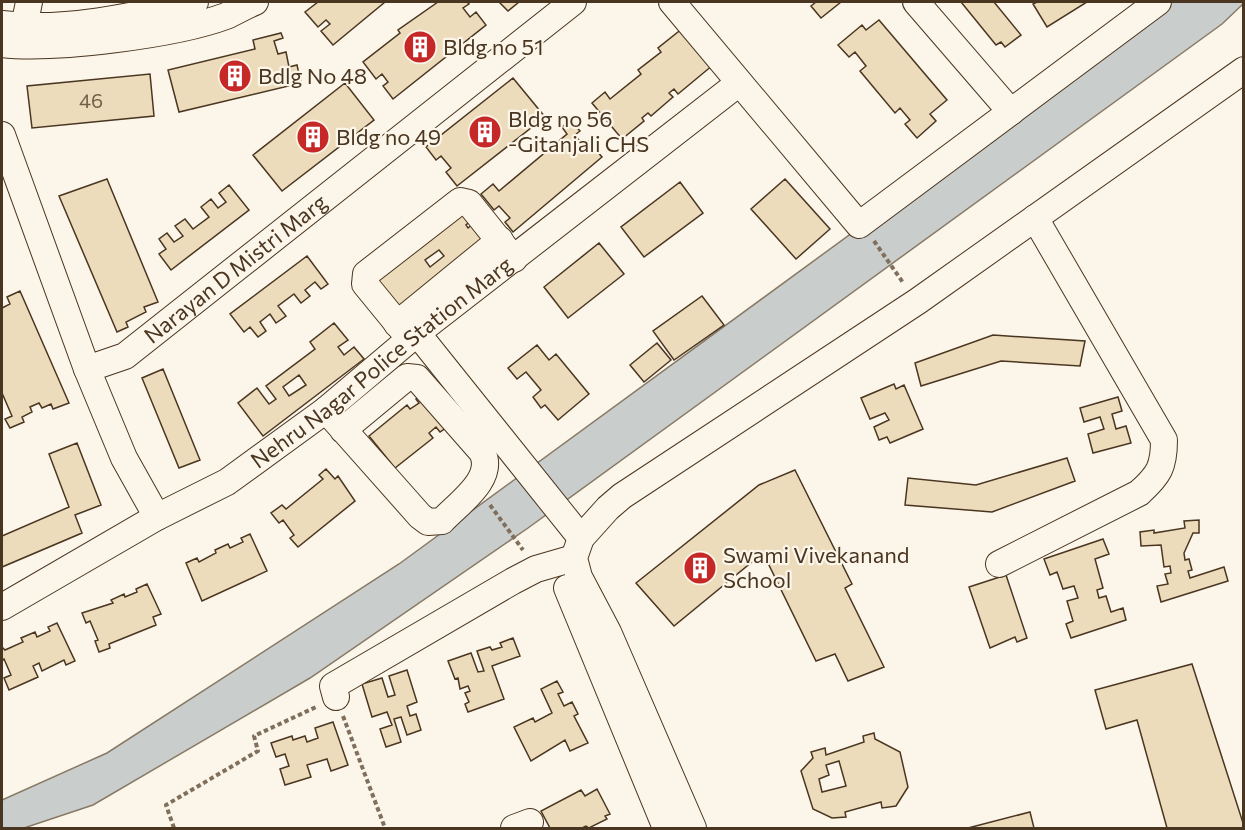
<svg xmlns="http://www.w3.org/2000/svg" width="1245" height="830" font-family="Commissioner,sans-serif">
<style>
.water{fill:#c9cecd;stroke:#887966;stroke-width:1.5}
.building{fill:#ecdcbc;stroke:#4a3520;stroke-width:1.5;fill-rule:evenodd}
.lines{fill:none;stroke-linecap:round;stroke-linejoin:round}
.minor-casing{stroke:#4a3520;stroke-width:28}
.path{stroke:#7f6f5c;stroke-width:4;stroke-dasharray:4.5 3;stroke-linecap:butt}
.minor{stroke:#fbf6e9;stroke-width:26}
.labels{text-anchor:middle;stroke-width:4.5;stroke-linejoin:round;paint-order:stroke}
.number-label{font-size:20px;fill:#725f47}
.poi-label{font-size:22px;fill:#4a3520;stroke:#fbf6e9;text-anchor:start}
.street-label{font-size:22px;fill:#4a3520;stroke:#fbf6e9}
</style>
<rect width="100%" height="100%" fill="#fbf6e9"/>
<!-- water -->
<path class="water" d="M1168,2H1243V4L1222,24L528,528L310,678L93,805L24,828H2V800L107,753L399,564Z"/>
<!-- building -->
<path class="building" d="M318,2H385L333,45L321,31L330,24L326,20L318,27L305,12Z
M438,2H467L469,4L463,8L470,17L476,12L486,25L393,99L383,86L388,82L382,74L376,79L363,62L400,33L398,30Z
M499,2H519L508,11Z
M816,2H841L821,18L811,6Z
M961,2H994L1021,35L1005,47L1001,42L996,45Z
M1037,2H1087L1047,27L1033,4Z
M879,20L947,100L930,114L936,121L917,138L905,124L910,120L900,108L895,113L860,71L866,66L855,52L849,57L838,45L862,25L866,30Z
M683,28L713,65L678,94L674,89L669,93L673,97L651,116L648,113L642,118L644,121L622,139L592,103L605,92L610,99L641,74L638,70L661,52L658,48Z
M281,33L283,38L274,41L278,54L286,52L289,67L297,65L301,83L179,112L168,70L255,49L253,40Z
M150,74L154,116L32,128L27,86Z
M513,78L545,117L457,186L446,172L451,168L441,156L436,160L426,147Z
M345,83L374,120L282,191L253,155Z
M570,120L580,131L575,135L583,145L588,141L602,157L513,232L505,222L510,218L499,206L494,210L481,194L493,184L499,191L567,134L562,127Z
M107,179L158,302L144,307L146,312L126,322L128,327L117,332L59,196Z
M785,179L830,229L796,259L751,209Z
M680,182L703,213L644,257L621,227Z
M229,185L249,210L171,270L159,254L166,249L159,239L167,233L174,242L183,236L175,226L185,219L193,229L209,217L201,207L211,199L218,208L226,202L219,193Z
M465,204L475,217L466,225L468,228L478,220L494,241L398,317L368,280Z
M599,243L624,274L568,318L544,287Z
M439,250L444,256L430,267L425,260Z
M307,256L328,284L321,289L315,282L305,290L310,296L301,303L294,294L278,306L286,316L276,323L270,314L260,322L266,331L258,337L250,327L244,332L230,314Z
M20,291L69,403L53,409L51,404L42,408L39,403L30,407L32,412L22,417L24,422L10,428L5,419L12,416L2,393V308L10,304L7,297Z
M702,296L724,325L674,360L653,331Z
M334,323L348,340L338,347L344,355L354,347L364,359L263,436L238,403L257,388L269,404L276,399L266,386L315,349L310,342ZM299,375L306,385L289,396L283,387Z
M993,335L1085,341L1080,366L1001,361L921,386L915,363Z
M657,343L671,360L644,382L630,365Z
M537,345L549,360L556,354L589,394L558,420L545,405L541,408L533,397L541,390L526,372L517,379L508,368Z
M163,369L200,460L179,468L142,378Z
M894,384L896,389L904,385L923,429L890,443L887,437L879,440L874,427L889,420L885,413L870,419L861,398Z
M424,392L450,425L440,432L436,427L429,433L433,438L395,468L369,436L407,405L410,409L419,403L416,399Z
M1118,397L1122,411L1112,414L1116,429L1126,426L1131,443L1093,453L1088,434L1104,429L1100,417L1084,422L1080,408Z
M77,443L101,505L75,515L82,533L2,567V536L69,507L49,454Z
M1067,458L1075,481L992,512L905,505L908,478L976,485Z
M326,469L335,479L338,476L355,501L298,547L290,538L294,535L283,520L279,523L271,513L282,505L286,509L323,479L319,475Z
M795,470L852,584L845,588L884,667L848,681L835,654L816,661L763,553L674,626L636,583L759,485Z
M1199,520V533H1193L1184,553L1185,560L1189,559L1192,570L1188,571L1190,578L1224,567L1228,581L1161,602L1157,586L1168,584L1165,574L1171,573L1170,566L1164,567L1161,545L1141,546L1140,532L1154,530V533L1185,528L1184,521Z
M250,534L267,571L202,601L186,563L197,558L199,562L216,553L215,550L228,544L230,548L243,542L241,538Z
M1103,539L1109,554L1095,559L1103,588L1097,590L1099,598L1106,596L1111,612L1123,608L1126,620L1071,638L1066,624L1073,621L1067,601L1078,598L1074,586L1063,589L1057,572L1050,575L1044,559Z
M1006,575L1027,638L1017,642L1015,637L990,648L969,587Z
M147,584L161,614L153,617L156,625L109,644L110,648L99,652L95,641L98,640L90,621L86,623L82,613L113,603L111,600L124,594L125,597L137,592L136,589Z
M57,623L75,661L66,665L64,660L42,671L39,663L33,666L38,677L9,690L4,678L11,675L4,659L2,661V647L5,650L23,642L21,638L35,632L37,637L50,631L48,627Z
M513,638L520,656L492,666L504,699L468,712L465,704L469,702L465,693L470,691L468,686L460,689L458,678L455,679L448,661L471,653L478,672L484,671L477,651L490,647L492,650L502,647L500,643Z
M1192,664L1244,826V828H1167L1137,720L1106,729L1095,690Z
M407,670L417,702L407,706L410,716L416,714L421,730L407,735L401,717L394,719L401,742L386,747L380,729L392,725L387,712L372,717L362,684L382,678L388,697L395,695L389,676Z
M557,681L563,692L558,694L564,706L572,702L578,714L574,716L588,743L570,751L565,740L531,761L514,727L533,718L535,722L552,713L541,689Z
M333,722L348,765L331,771L327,759L307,765L311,777L285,785L280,769L289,766L285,754L276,757L271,743L292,736L293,740L305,736L307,742L318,738L315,728Z
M874,733L875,739L900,752L908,787L896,806L882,808L881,802L845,812L846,817L832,818L813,809L801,771L813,758L811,752L825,748L826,755L864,742L863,736ZM839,761L846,786L822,792L819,779L829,775L826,765Z
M597,789L610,814L605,816L607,819L589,828L586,826L582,828H550L541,811L581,790L585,796Z
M1030,812L1034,828H968Z"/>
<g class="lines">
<defs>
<g id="minor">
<path d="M672,2L859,225L1158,2"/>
<path d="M916,2L1011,112"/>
<path d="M2,24C62,32 135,16 195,2"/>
<path d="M21,42L29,2"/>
<path d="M2,44C54,50 175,35 226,16C235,12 245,6 255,2"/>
<path id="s1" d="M2,135L87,369L125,356L573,2"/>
<path d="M397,324L500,240"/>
<path d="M417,333L581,538"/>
<path d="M410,339L365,284L366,274L460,201L469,203L514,259"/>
<path d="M87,369L124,458L157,517"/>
<path d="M326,410L420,516L428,522L442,521C459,503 496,478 482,452L417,378L407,377L343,430"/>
<path d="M999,564L1139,493C1159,475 1164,467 1164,440L1035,218"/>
<path d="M567,588L666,828"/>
<path id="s2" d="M2,607L157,517L227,482L326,410L417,333L739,83"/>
<path d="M336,697L333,686L513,581L536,569L574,558"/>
<path d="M514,828L530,822"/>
<path d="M693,828L608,632L579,577L574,558L581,538L608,508L622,496L918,301L1244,70"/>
</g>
</defs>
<!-- minor casing -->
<use href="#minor" class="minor-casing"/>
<!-- path -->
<path class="path" d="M874,241L904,284
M490,505L523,550
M343,716L385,828
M174,828L166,805L258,751L254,736L316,707"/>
<!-- minor -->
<use href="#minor" class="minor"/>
</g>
<!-- icons -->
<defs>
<symbol id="building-disc" viewBox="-11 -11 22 22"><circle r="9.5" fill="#c62828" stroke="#fbf6e9"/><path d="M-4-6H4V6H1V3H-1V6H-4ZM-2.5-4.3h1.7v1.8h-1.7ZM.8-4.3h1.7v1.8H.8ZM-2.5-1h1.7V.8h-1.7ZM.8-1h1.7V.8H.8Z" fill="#fff"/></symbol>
</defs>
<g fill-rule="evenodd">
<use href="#building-disc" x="401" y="28" width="38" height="38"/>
<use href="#building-disc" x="216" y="57" width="38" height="38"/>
<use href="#building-disc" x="466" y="113" width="38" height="38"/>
<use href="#building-disc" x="294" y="118" width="38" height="38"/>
<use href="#building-disc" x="681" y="549" width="38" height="38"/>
</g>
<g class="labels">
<!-- number labels -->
<g class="number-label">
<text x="91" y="108">46</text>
</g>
<!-- poi labels -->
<g class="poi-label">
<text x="443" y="55">Bldg no 51</text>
<text x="258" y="84">Bdlg No 48</text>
<text x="508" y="127">Bldg no 56<tspan x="508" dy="25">-Gitanjali CHS</tspan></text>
<text x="336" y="145">Bldg no 49</text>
<text x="723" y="563">Swami Vivekanand<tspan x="723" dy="25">School</tspan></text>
</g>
<!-- street labels -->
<g class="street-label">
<text dy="8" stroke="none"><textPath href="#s1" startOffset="430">Narayan D Mistri Marg</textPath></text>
<text dy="8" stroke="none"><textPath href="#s2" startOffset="453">Nehru Nagar Police Station Marg</textPath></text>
</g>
</g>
<!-- border -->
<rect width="1245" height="830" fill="none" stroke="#4a3520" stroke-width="6"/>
</svg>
